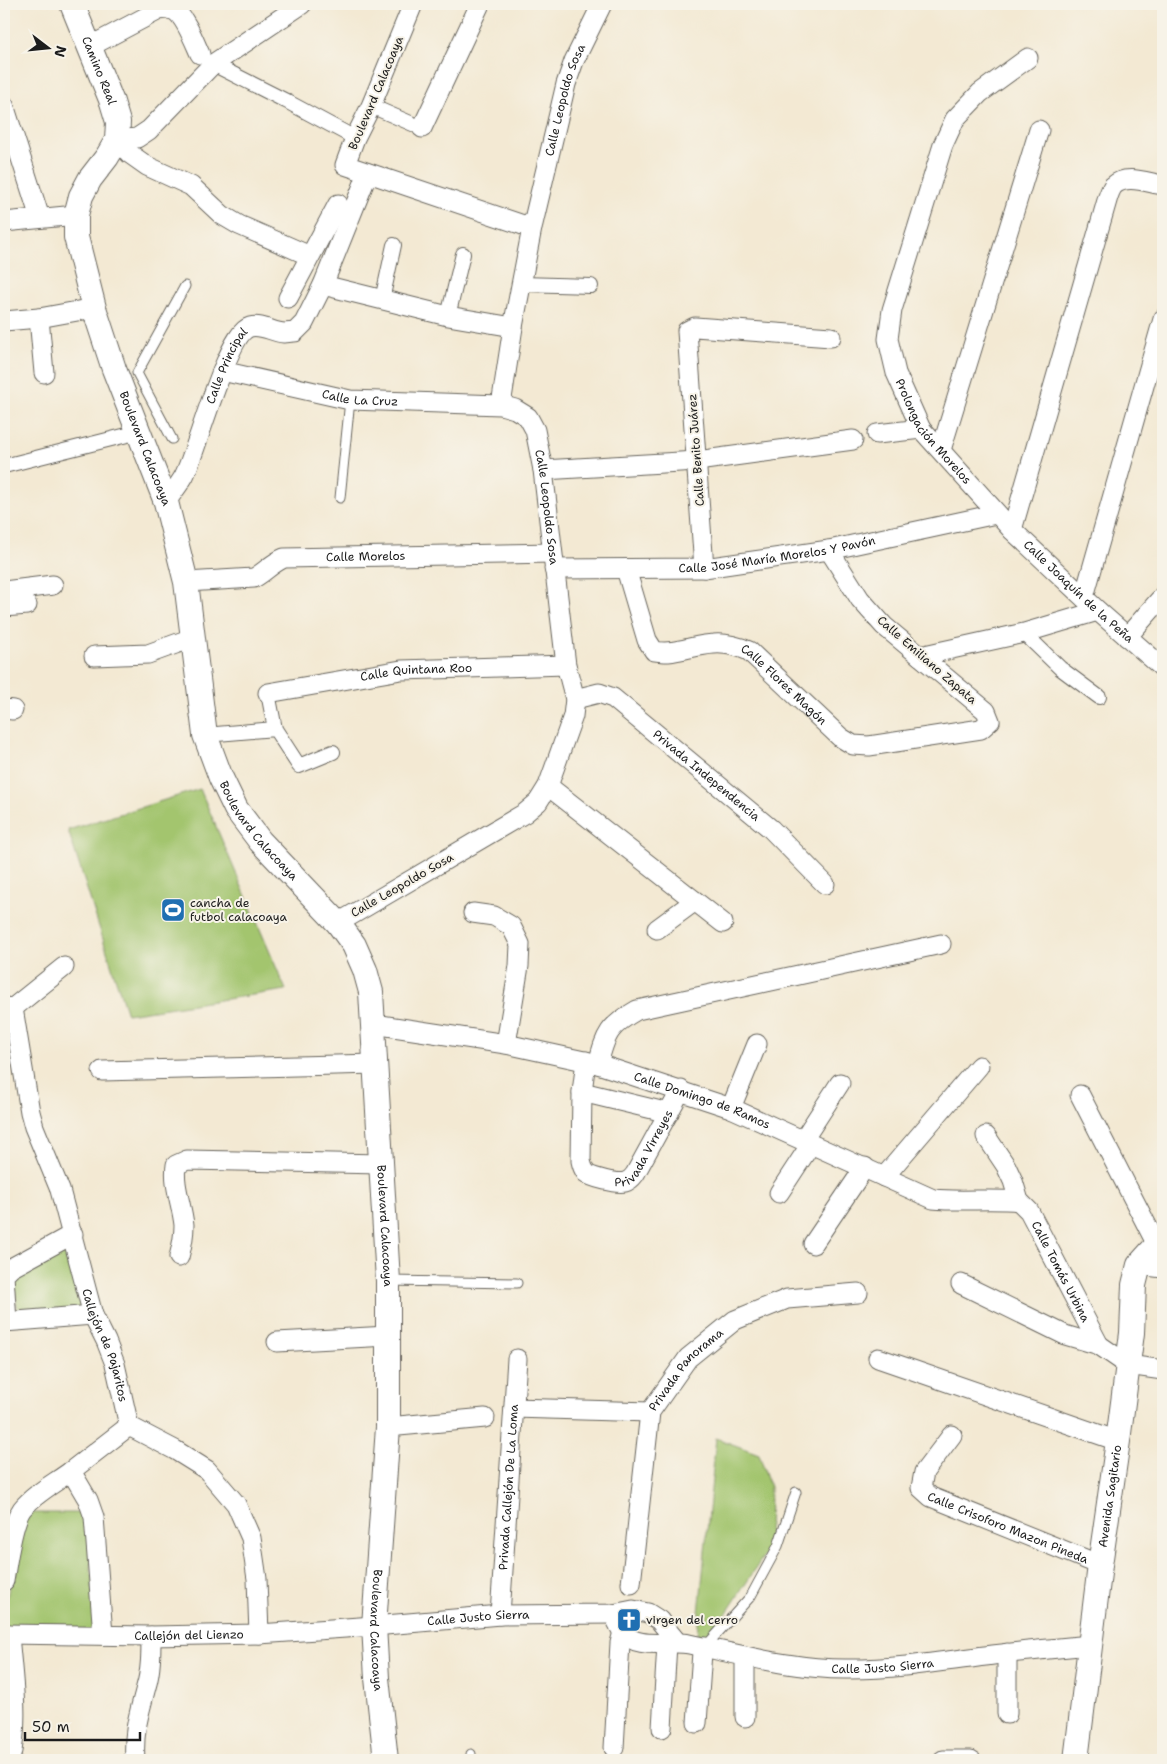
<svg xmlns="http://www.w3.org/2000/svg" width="1167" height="1764" font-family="'Shantell Sans',sans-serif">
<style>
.green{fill:#a3c56e;stroke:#607045}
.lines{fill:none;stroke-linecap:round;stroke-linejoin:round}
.service-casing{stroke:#67645c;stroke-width:11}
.pedestrian-casing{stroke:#67645c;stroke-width:16}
.minor-casing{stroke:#67645c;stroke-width:21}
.tertiary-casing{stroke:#67645c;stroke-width:26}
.service{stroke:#fff;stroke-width:9}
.pedestrian{stroke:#fff;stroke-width:14}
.minor{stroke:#fff;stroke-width:19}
.tertiary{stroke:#fff;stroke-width:24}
.labels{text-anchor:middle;stroke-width:4;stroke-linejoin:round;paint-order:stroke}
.street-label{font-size:12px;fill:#1c1c1c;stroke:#f7f3e8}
.poi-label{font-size:12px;fill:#1c1c1c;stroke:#f7f3e8;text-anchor:start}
</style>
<rect width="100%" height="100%" fill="#f7f3e8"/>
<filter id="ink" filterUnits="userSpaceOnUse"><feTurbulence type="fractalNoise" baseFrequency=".02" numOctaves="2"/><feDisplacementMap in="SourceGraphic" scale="10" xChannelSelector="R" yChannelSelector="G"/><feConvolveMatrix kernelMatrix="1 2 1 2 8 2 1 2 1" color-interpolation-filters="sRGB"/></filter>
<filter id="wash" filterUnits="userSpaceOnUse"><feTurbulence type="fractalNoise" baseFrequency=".0096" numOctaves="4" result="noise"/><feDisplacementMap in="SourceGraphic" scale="20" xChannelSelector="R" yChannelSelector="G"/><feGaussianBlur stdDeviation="1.12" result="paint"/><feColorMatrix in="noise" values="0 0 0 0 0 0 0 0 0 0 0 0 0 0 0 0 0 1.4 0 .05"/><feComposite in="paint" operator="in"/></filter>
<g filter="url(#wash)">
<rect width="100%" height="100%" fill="#f3e9d3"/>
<!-- green -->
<path class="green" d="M200,789L286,990L127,1014L68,830Z
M69,1241L81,1310L18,1316L13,1271Z
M716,1438L759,1454L770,1487L769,1548L726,1614L714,1638L697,1634Z
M25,1513H88L95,1632H4V1611Z"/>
</g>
<g filter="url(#ink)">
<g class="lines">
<defs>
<path id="service" d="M172,439L137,373L185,286
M340,498L350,400
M388,1281L517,1283
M705,1647L751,1596L778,1546L796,1492
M471,1754V1760"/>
<path id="pedestrian" d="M213,64L286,101L355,138
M371,106L422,128
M521,284L591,286
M382,300L394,245
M448,316L463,254
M4,466L139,432
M1024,633L1060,668L1099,697
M268,693L275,729L299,766L333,752
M205,735L275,729"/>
<g id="minor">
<path d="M413,4L371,106L355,138L345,165L532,228"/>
<path d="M89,47L159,10C165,9 170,8 175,11C185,17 195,43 200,54"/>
<path id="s1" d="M1028,58L980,93L955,119L943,145L892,310L888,339L896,373L921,429L1012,530L1098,611L1163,668"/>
<path d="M4,105L40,218"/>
<path d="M422,128L480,4"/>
<path d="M117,140L137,138L149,130L213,64L302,4"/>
<path d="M117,140L130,154L147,166L191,186L222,215L239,225L310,256"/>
<path d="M4,222L76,215"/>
<path d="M323,285L448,316L513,327"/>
<path d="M288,298L338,204"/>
<path d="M39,318L44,373"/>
<path d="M4,321L39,318L94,308"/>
<path id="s2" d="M222,371L350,400L501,405L515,409L528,417L535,430L543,470L566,665L575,699L573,716L548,786L538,802L525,813L338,923"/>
<path id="s3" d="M501,405L513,327L532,228L566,84L574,61L602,4"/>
<path d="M877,434L921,429"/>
<path d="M941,450L1039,130"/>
<path d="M543,470L697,461L853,440"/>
<path id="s4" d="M166,502C172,493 179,485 184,476C197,451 227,333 250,327C262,324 272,332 284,333C288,333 292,332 295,332L304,323L323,285L368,173"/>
<path d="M1012,530L1108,197C1109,194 1111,189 1113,186C1126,173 1148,183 1163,185"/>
<path d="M704,568L687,331L695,327L831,337"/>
<path id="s5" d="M554,569L704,568L829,550L996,514"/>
<path id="s6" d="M626,569L647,640L654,651C676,655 692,645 714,644C726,643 737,646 749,651L840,737L853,745L869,746L981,729L990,721L986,711L884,626L860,599L829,550"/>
<path id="s7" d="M186,582L254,578C265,572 272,563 284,558L552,553"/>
<path d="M4,591L53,585"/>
<path d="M1084,597L1163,319"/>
<path d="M4,607L27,605"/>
<path d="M1127,637L1163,596"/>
<path d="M94,656L148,654L192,638"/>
<path d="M920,656L1024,633L1098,611"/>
<path id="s8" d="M268,693L401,670L566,665"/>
<path id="s9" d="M575,699L599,693L613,698L771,829L825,884"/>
<path d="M4,709L13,710"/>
<path d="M548,786L723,923"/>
<path d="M473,913L494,916L511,926L520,944L519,966L506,1044"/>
<path d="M657,929L695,901"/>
<path d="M4,1007L13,1008L64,967"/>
<path id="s10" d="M13,1008L30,1112L34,1127L60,1190L93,1315L106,1341L115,1364L129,1426L175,1450L207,1470L236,1504L251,1538L257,1579L259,1634"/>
<path id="s11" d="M374,1024L506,1044L598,1064L731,1108L933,1199C962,1202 990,1198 1019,1201"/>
<path id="s12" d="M586,1061L582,1092L581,1161C582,1166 583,1169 586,1173C592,1178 617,1184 625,1182C629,1181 632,1178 635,1174L681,1090"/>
<path d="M598,1064C606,1033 609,1026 637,1010L941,944"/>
<path d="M102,1071L375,1064"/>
<path d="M582,1092L669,1113"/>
<path d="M1080,1095L1157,1245"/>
<path d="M731,1108L757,1044"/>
<path id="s13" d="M986,1136L1006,1166L1013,1181L1019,1201L1029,1211L1099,1345"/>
<path d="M803,1140L840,1083"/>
<path d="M884,1177L979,1066"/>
<path d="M779,1193L811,1144"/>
<path d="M813,1244L865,1167"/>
<path d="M179,1257C182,1246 184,1236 184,1225C182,1205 173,1185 176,1165L187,1160L381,1164"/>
<path d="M1139,1265L1163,1268"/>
<path d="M961,1284L1065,1335L1099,1345L1128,1365L1163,1370"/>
<path d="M4,1322L93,1315"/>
<path d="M7,1322L4,1275L11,1268L73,1234"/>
<path d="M277,1342L388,1336"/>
<path d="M878,1358L1118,1441"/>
<path d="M514,1408L650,1412"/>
<path d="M388,1427L485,1418"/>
<path id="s14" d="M952,1435L924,1472L921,1488L931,1497L1100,1565"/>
<path d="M4,1581C7,1563 12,1523 22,1509C34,1494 55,1483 71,1471"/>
<path id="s15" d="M631,1584L650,1412L688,1358L735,1320L787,1299L858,1293"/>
<path id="s16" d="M613,1614C616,1619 619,1626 622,1631C636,1651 669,1640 689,1644C742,1655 796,1670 850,1669C898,1669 945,1661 993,1655C1025,1651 1058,1648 1090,1645"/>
<path id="s17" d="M500,1615L517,1359"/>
<path id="s18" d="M4,1634L151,1636L259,1634L374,1626L500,1615L613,1614L633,1610L648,1613L659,1620L677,1642"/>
<path d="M9,1634C12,1675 20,1720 10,1760"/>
<path d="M103,1635L94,1517L88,1500L71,1471L129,1426"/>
<path d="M1007,1653V1714"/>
<path d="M745,1717V1656"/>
<path d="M697,1723L702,1652L705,1647"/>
<path d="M662,1728L667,1644"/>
<path d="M614,1748L620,1643L623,1632"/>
<path d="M135,1760C133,1730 139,1715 146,1687C151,1671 151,1653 151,1636"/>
<path d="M943,1760H971"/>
</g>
<g id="tertiary">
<path id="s19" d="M72,4L112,102L118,122L117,140L107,157L90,179L81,196L76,215V237L94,308L114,369L166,502L186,582L205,735L221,778L236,809L260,841L338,923L354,945L365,970L371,992L388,1281V1427L374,1626L377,1678L386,1760"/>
<path id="s20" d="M1076,1760L1100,1565L1118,1441L1132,1333L1134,1285L1139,1265L1157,1245L1163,1241"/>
</g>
</defs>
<!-- service casing -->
<use href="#service" class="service-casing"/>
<!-- pedestrian casing -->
<use href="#pedestrian" class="pedestrian-casing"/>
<!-- minor casing -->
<use href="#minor" class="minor-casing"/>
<!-- tertiary casing -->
<use href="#tertiary" class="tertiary-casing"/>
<!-- service -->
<use href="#service" class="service"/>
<!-- pedestrian -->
<use href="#pedestrian" class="pedestrian"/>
<!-- minor -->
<use href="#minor" class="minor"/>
<!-- tertiary -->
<use href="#tertiary" class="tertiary"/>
</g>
</g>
<!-- icons -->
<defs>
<symbol id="stadium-square" viewBox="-11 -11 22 22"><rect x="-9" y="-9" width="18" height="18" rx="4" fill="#1f6fb2" stroke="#f7f3e8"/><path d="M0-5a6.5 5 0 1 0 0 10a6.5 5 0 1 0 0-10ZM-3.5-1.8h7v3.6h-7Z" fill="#fff"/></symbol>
<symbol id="church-square" viewBox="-11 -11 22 22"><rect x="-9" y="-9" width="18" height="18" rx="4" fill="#1f6fb2" stroke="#f7f3e8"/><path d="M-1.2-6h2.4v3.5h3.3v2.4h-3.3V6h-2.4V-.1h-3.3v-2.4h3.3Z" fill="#fff"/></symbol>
</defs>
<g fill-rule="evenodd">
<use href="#stadium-square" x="159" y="896" width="28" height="28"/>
<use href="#church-square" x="615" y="1606" width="28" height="28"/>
</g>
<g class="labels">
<!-- street labels -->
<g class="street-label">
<text dy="4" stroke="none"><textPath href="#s19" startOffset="72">Camino Real</textPath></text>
<text transform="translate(376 93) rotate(-67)" y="4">Boulevard Calacoaya</text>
<text dy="4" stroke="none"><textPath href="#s3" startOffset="312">Calle Leopoldo Sosa</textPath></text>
<text dy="4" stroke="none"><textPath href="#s4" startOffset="150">Calle Principal</textPath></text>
<text dy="4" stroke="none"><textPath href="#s2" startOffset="141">Calle La Cruz</textPath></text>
<text dy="4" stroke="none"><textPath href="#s1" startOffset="431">Prolongación Morelos</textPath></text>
<text dy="4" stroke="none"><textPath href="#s19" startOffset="476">Boulevard Calacoaya</textPath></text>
<text transform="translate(696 450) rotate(-94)" y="4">Calle Benito Juárez</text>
<text dy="4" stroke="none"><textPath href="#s2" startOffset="405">Calle Leopoldo Sosa</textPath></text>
<text dy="4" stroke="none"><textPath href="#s5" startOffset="224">Calle José María Morelos Y Pavón</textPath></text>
<text dy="4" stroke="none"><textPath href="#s7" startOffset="186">Calle Morelos</textPath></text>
<text dy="4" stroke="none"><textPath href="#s1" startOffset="649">Calle Joaquín de la Peña</textPath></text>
<text transform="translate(927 660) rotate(41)" y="4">Calle Emiliano Zapata</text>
<text dy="4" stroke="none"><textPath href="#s8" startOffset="150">Calle Quintana Roo</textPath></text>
<text dy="4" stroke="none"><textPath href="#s6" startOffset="232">Calle Flores Magón</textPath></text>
<text dy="4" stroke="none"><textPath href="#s9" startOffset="161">Privada Independencia</textPath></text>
<text dy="4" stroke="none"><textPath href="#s19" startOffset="881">Boulevard Calacoaya</textPath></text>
<text transform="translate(402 885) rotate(-30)" y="4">Calle Leopoldo Sosa</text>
<text dy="4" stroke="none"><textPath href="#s11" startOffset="338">Calle Domingo de Ramos</textPath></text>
<text dy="4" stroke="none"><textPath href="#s12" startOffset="191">Privada Virreyes</textPath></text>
<text dy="4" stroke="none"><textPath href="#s19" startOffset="1315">Boulevard Calacoaya</textPath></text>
<text dy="4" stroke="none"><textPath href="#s13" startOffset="156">Calle Tomás Urbina</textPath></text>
<text dy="4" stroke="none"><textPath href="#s10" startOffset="351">Callejón de Pajaritos</textPath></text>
<text dy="4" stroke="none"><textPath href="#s15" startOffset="229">Privada Panorama</textPath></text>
<text dy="4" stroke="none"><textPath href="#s17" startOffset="128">Privada Callejón De La Loma</textPath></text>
<text dy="4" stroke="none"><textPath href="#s20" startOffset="266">Avenida Sagitario</textPath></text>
<text dy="4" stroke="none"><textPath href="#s14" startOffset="159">Calle Crisoforo Mazon Pineda</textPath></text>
<text dy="4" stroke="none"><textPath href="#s18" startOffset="475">Calle Justo Sierra</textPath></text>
<text dy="4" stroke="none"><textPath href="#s19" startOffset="1720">Boulevard Calacoaya</textPath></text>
<text dy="4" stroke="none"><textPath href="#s18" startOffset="185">Callejón del Lienzo</textPath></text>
<text dy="4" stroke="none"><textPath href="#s16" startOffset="286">Calle Justo Sierra</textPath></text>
</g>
<!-- poi labels -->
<g class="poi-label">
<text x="190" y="907">cancha de<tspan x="190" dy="14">futbol calacoaya</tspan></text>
<text x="646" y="1624">virgen del cerro</text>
</g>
</g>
<!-- margin -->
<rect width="1167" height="1764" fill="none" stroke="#f7f3e8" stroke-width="20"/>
<!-- north arrow -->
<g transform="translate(48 48) rotate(106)" stroke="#f7f3e8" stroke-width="4" paint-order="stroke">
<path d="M0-4L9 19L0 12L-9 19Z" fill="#1c1c1c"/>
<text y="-8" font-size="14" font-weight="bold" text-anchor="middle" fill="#1c1c1c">N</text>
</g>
<!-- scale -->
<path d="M25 1732v8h115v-8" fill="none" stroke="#1c1c1c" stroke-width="2.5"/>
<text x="32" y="1732" font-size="15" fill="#1c1c1c" stroke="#f7f3e8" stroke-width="4" paint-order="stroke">50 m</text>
</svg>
